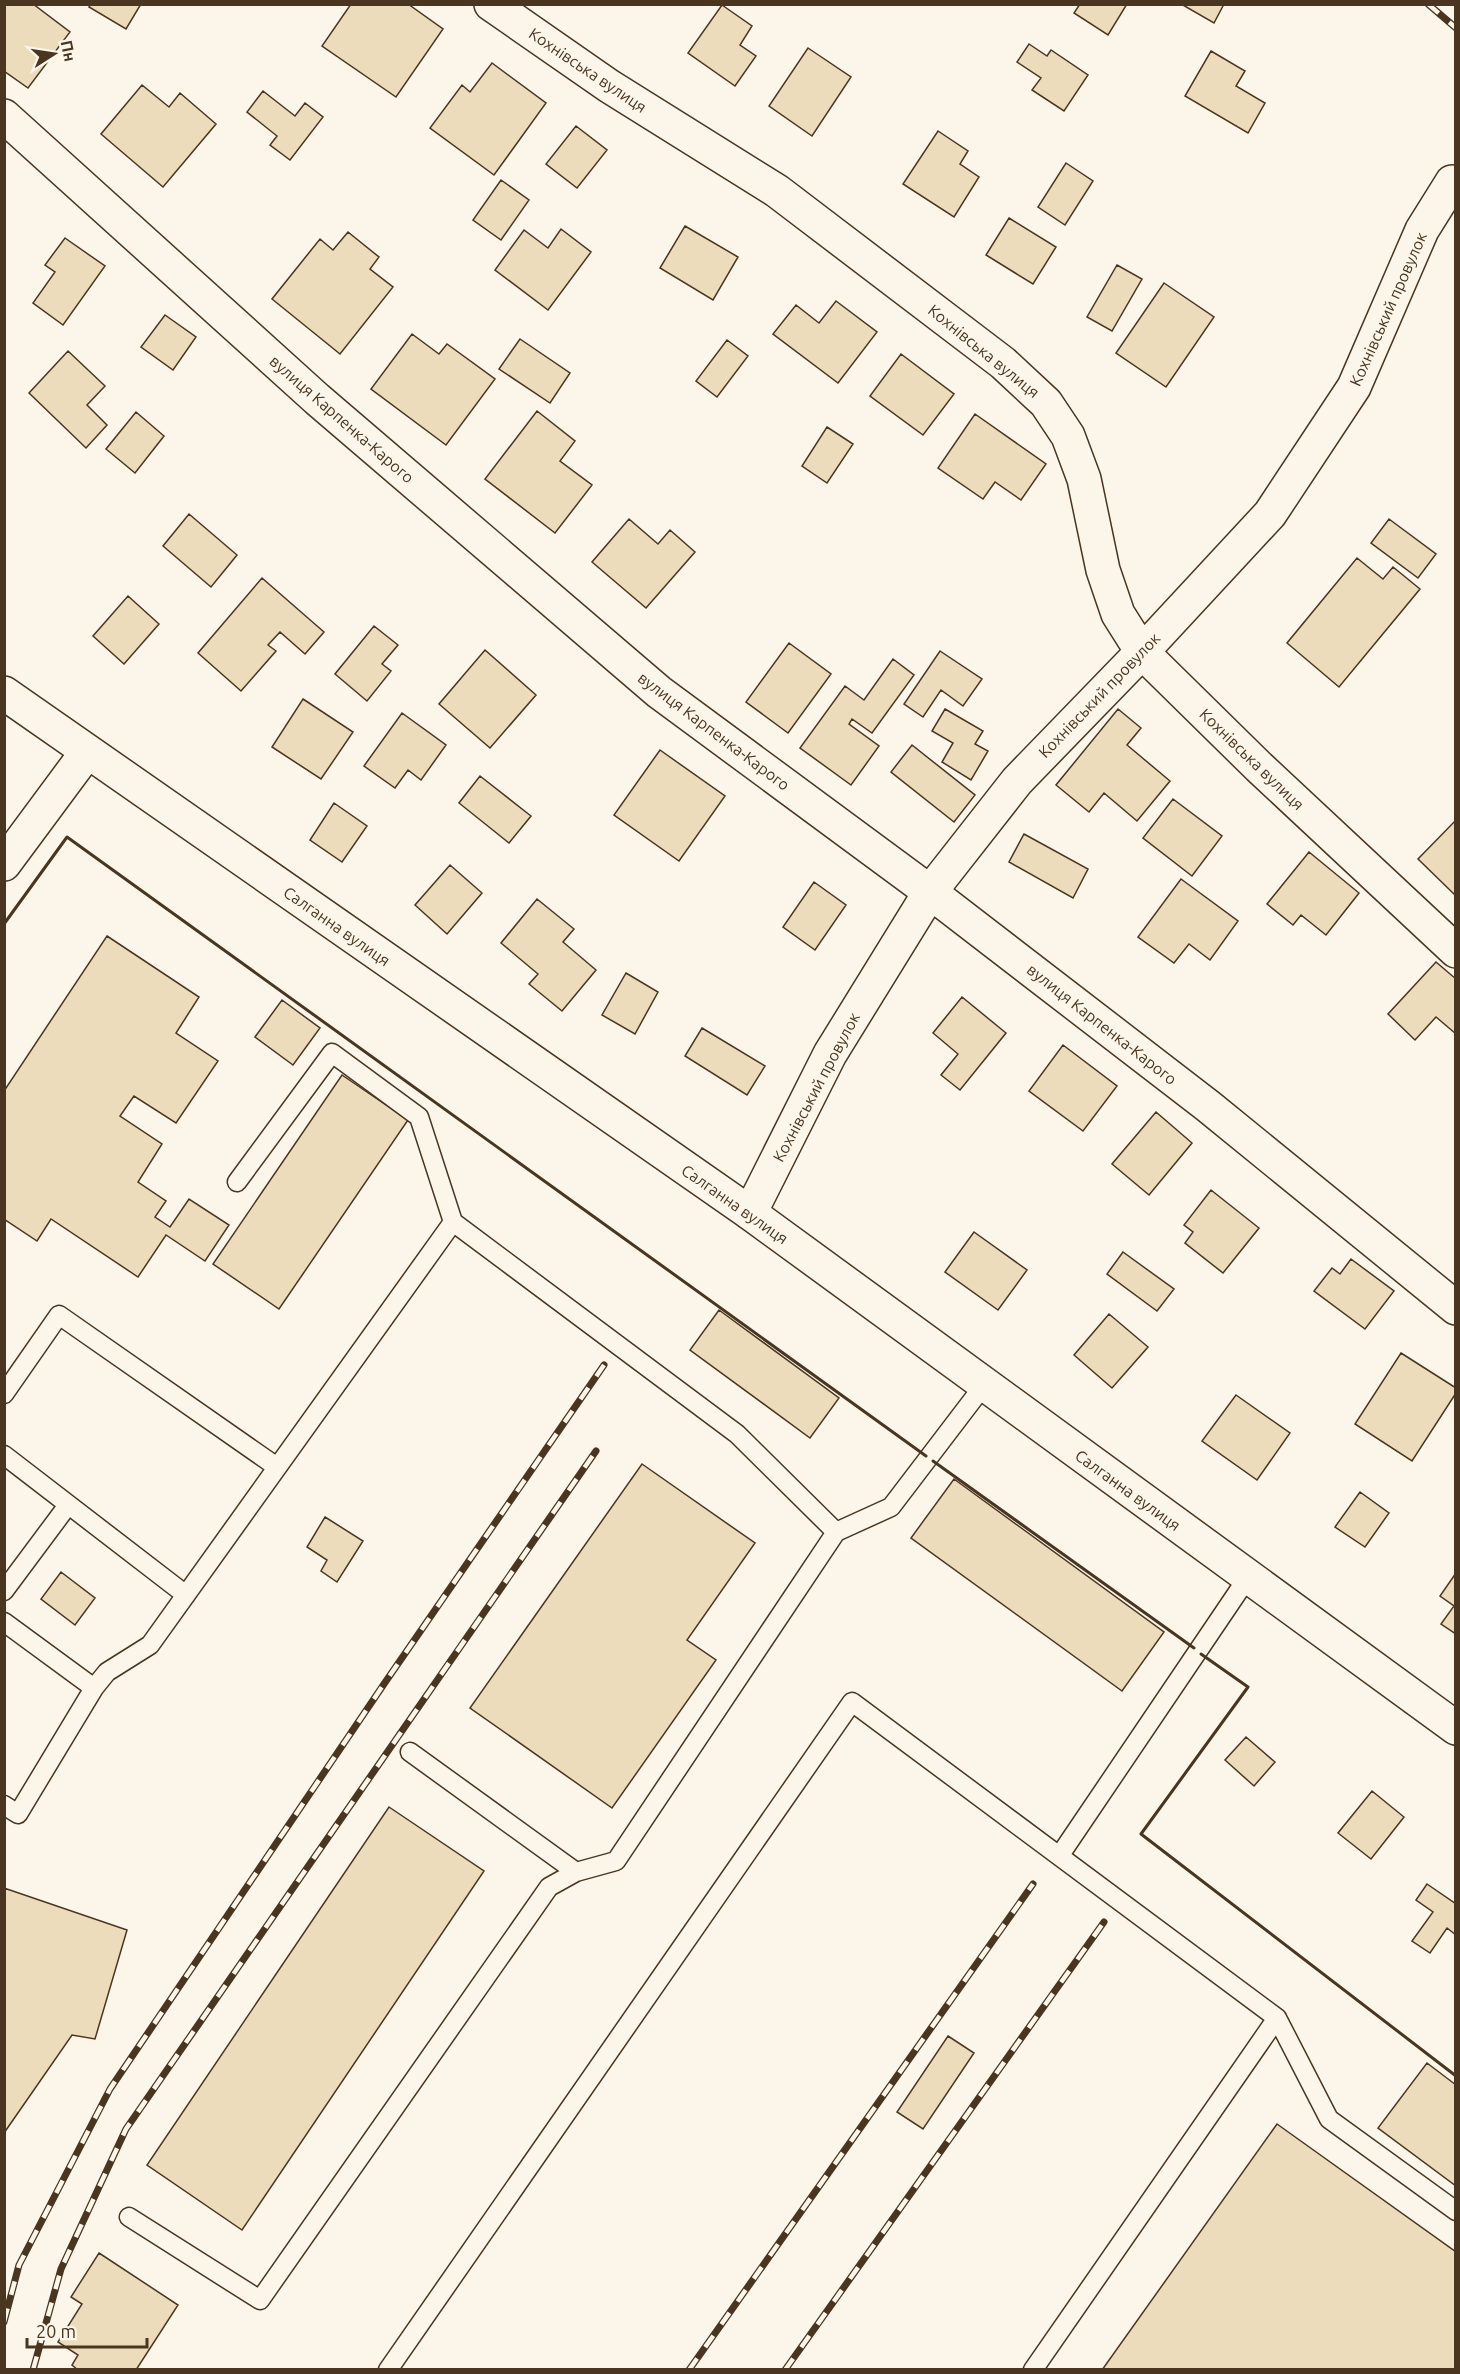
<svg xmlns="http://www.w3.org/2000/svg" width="1460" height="2374" font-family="Ubuntu,sans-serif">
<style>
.building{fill:#ecdcbc;stroke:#4a3520;stroke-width:1.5}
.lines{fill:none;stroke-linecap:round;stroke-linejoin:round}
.lane-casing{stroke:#4a3520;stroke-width:21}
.street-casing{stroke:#4a3520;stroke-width:36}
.secondary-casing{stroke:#4a3520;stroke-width:36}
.lane{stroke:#fbf6e9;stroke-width:18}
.street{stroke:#fbf6e9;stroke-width:33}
.secondary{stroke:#fbf6e9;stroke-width:33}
.rail-casing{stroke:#4a3520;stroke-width:7}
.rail{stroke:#fbf6e9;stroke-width:4.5;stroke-dasharray:14;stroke-linecap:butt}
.wall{stroke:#4a3520;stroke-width:3}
.labels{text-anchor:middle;stroke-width:4.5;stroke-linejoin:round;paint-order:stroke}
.street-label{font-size:16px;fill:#4a3520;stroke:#fbf6e9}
</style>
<rect width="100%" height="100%" fill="#fbf6e9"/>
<!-- building -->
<path class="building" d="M4,4H33L70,32L28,88L4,71Z
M91,4H141L126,29L89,7Z
M351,4H408L443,29L396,97L322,46Z
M1080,4H1127L1108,35L1074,13Z
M1181,4H1224L1214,23Z
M722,5L752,26L740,45L756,56L735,86L688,53Z
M1029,44L1047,56L1051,50L1088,75L1064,111L1032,90L1041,78L1017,62Z
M808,48L851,77L812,136L769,106Z
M1211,51L1245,71L1236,86L1265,103L1248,133L1185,96Z
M492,63L546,103L494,175L430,128L462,85L470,92Z
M142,85L169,107L180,93L216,124L163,187L101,134Z
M263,91L295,116L305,103L323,117L290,160L270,145L277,136L247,112Z
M576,126L607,150L577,188L546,164Z
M938,131L968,151L960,164L979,177L954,217L903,184Z
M1066,163L1093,181L1065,225L1038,207Z
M501,180L529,200L501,240L473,220Z
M1009,218L1056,247L1033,284L986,255Z
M685,226L738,257L713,300L660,268Z
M561,229L591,252L548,310L495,270L524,230L548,248Z
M348,232L379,257L370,269L393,287L340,354L272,299L320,239L333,250Z
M65,238L105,266L63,325L33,303L55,272L45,265Z
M1117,265L1142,279L1112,331L1087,317Z
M1164,283L1214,317L1166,387L1116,353Z
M836,301L877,332L838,383L773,334L796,305L819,323Z
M165,315L196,337L173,370L141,347Z
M412,334L439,354L447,344L495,379L446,445L371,389Z
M520,339L570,373L550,403L499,369Z
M727,340L748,356L717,397L696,381Z
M68,351L105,386L87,405L107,425L86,448L29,393Z
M901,354L954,394L923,435L870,396Z
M537,411L575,441L560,461L592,485L555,533L485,479Z
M136,412L164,436L135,473L106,449Z
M975,414L1046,464L1021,500L995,482L983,499L938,468Z
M827,427L853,444L827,483L802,466Z
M189,514L237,555L211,587L163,546Z
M629,519L658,544L670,530L695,552L646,608L592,562Z
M1389,519L1436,554L1418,578L1371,543Z
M1357,558L1383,579L1393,567L1420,589L1339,687L1287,643Z
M262,578L324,632L305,654L280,632L268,645L276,651L241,691L198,653Z
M128,596L159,624L124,664L93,636Z
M374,626L398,645L382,664L391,671L367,701L335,674Z
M789,643L831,674L788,733L746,702Z
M485,650L536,695L490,748L439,704Z
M940,651L982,679L963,706L941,690L923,717L904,704Z
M893,659L914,675L872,733L852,719L849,724L879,746L851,785L800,748L845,686L864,700Z
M303,699L353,732L321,779L272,747Z
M945,709L983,731L975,744L988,751L971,780L942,762L953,743L932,731Z
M1118,709L1141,728L1127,745L1170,781L1137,821L1104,793L1089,812L1056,785Z
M402,713L446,745L421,780L408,770L395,788L364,766Z
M912,745L975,795L954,822L891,772Z
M660,750L725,796L679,861L614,815Z
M480,776L531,816L509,843L459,803Z
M1173,799L1222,836L1192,876L1143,838Z
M334,803L367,826L342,862L310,840Z
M1456,820V896L1418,859Z
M1024,834L1088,869L1073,898L1009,862Z
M1309,852L1359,893L1326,935L1301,915L1293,925L1267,904Z
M450,865L482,893L447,934L415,905Z
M1181,879L1238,921L1210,960L1189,944L1174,963L1138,937Z
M814,882L846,905L815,950L783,927Z
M537,899L574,929L563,942L596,970L562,1011L529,984L538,974L501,943Z
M107,936L199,997L176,1033L218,1061L176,1123L134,1096L120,1116L162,1144L138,1182L166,1201L155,1217L170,1227L189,1199L229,1225L205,1261L166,1235L138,1277L51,1219L37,1241L4,1219V1091Z
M1436,962L1456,979V1034L1436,1017L1415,1040L1388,1014Z
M626,973L658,992L635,1034L602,1015Z
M962,997L1006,1033L960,1090L941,1075L958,1054L933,1033Z
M282,1000L320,1028L293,1065L255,1037Z
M702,1028L765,1066L747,1095L685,1056Z
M1063,1045L1117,1086L1083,1131L1029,1091Z
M342,1075L408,1120L279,1309L213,1264Z
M1156,1112L1192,1143L1149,1195L1112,1164Z
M1211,1190L1259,1228L1223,1273L1185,1243L1193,1232L1184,1225Z
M974,1232L1027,1270L998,1310L945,1272Z
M1123,1252L1174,1289L1157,1311L1107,1274Z
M1351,1259L1394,1291L1365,1329L1314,1291L1332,1268L1340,1274Z
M719,1310L839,1398L810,1438L690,1350Z
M1109,1314L1148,1347L1112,1388L1074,1355Z
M1401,1353L1456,1388V1393L1412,1461L1355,1424Z
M1236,1395L1290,1433L1257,1480L1202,1441Z
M642,1464L755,1543L687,1640L716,1660L612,1808L470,1708Z
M954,1479L1164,1632L1122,1691L911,1538Z
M1360,1492L1389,1513L1365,1547L1335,1527Z
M325,1517L363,1541L337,1582L321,1571L327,1560L307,1547Z
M61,1572L95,1598L75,1625L41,1599Z
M1456,1573V1634L1441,1624L1454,1606L1440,1596Z
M1246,1737L1275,1762L1254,1786L1225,1760Z
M1372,1791L1404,1817L1371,1859L1338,1833Z
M389,1807L484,1871L242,2230L147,2165Z
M1427,1884L1456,1904V1935L1447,1928L1430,1953L1412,1941L1433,1912L1416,1900Z
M4,1888L127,1930L95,2039L72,2035L4,2133Z
M948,2036L974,2053L923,2129L897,2112Z
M1427,2063L1456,2085V2186L1378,2128Z
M1277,2124L1456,2252V2370H1102Z
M99,2253L178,2305L136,2370H78L72,2365L78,2355L58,2342L82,2304L71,2297Z"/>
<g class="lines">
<defs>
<path id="lane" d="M237,1182L332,1053L419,1117L453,1222
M4,1394L59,1315L277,1467
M4,1455L186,1595
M4,1591L68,1505
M4,1622L94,1688
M410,1752L576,1872
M4,1805L18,1814L94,1688L107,1672L150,1645L453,1222L737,1434L836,1532
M1060,1855L1248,1577
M129,2217L260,2300L549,1887L576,1872L616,1861L836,1532L891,1507L984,1385
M388,2370L852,1702L1277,2018
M1033,2370L1277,2018L1329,2119L1456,2211"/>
<path id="street" d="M491,4L609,86L777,191L1003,363L1046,403L1068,436L1084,479L1103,570L1118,614L1142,652L1259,767L1456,951
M4,116L317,399L659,692L930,892L1208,1106L1456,1308
M4,864L87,752
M750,1213L830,1054L930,892L1017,781L1142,652L1270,514L1354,387L1422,230L1452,182"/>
<path id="secondary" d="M4,693L750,1213L1456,1728"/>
</defs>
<!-- lane casing -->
<use href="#lane" class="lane-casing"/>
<!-- street casing -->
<use href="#street" class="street-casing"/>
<!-- secondary casing -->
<use href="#secondary" class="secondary-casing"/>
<!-- lane -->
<use href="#lane" class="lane"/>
<!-- street -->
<use href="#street" class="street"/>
<!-- secondary -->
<use href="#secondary" class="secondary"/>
<defs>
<path id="rail" d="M1428,4L1456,28
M4,2322L19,2265L110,2089L384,1684L604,1365
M33,2370L61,2269L126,2129L596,1451
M689,2370L1033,1884
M785,2370L1104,1922"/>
</defs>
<!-- rail casing -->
<use href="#rail" class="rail-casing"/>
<!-- rail -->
<use href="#rail" class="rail"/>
<!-- wall -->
<path class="wall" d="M4,924L67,837L926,1456
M933,1461L1194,1648
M1201,1654L1248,1687L1141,1834L1456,2076"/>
</g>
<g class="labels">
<!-- street labels -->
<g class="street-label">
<text transform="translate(588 70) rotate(34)" y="6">Кохнівська вулиця</text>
<text transform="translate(1388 309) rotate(-66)" y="6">Кохнівський провулок</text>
<text transform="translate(984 351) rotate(39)" y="6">Кохнівська вулиця</text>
<text transform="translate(342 419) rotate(41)" y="6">вулиця Карпенка-Карого</text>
<text transform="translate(1099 695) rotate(-46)" y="6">Кохнівський провулок</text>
<text transform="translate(714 731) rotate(37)" y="6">вулиця Карпенка-Карого</text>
<text transform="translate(1252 759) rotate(44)" y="6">Кохнівська вулиця</text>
<text transform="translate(337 926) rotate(35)" y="6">Салганна вулиця</text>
<text transform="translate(1102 1024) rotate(38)" y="6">вулиця Карпенка-Карого</text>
<text transform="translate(816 1087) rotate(-62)" y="6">Кохнівський провулок</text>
<text transform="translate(735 1204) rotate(35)" y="6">Салганна вулиця</text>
<text transform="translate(1128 1490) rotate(36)" y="6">Салганна вулиця</text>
</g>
</g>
<!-- border -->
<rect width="1460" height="2374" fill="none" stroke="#4a3520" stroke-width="12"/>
<!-- north arrow -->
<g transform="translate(54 54) rotate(78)" stroke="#fbf6e9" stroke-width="4.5" paint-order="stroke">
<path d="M0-4.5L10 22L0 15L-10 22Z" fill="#4a3520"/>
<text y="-9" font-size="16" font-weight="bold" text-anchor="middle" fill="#4a3520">Пн</text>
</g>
<!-- scale -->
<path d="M27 2338v9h120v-9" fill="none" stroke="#4a3520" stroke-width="3"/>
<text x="36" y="2338" font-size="18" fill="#4a3520" stroke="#fbf6e9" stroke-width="4.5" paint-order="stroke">20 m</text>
</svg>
